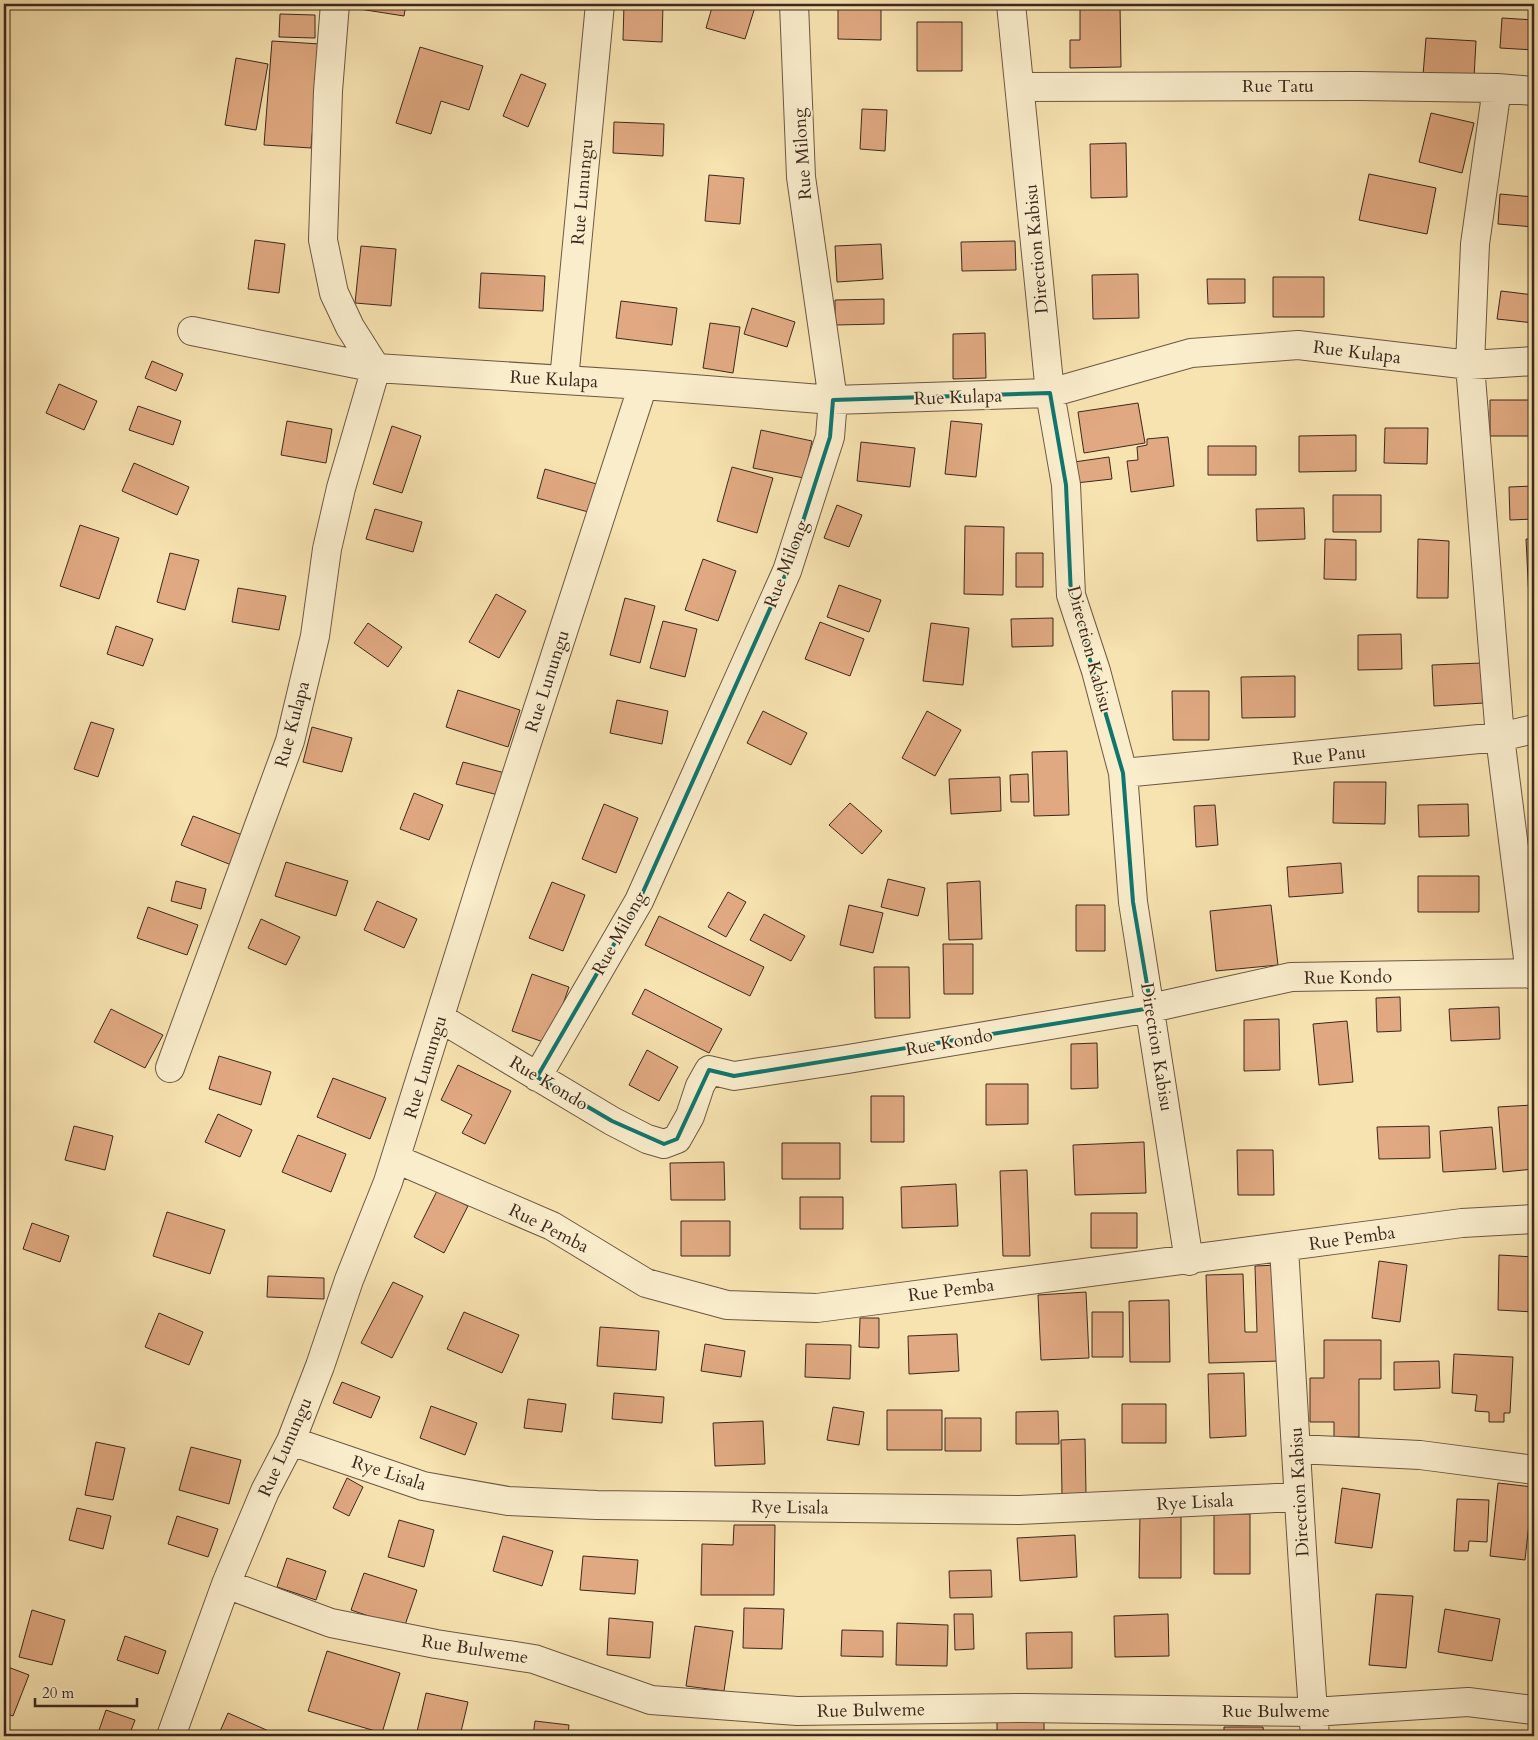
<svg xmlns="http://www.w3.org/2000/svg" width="1538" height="1740" font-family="Cardo,serif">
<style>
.building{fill:#e0a981;stroke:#3c281f}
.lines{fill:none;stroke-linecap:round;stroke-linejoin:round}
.street-casing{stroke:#6b5743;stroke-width:30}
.street{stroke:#faedcc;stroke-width:28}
.marked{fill:none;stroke:#0f766e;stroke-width:4;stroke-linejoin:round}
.labels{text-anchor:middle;stroke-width:4;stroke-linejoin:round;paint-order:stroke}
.street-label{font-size:18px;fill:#3c281f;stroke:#faedcc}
</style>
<rect width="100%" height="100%" fill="#f7e3b0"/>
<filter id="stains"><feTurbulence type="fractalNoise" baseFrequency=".004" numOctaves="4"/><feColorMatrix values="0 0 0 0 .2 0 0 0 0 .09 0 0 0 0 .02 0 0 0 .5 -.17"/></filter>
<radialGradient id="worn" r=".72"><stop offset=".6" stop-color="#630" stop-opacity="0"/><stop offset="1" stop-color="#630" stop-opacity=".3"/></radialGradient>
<!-- building -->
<path class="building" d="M353,4H406L404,16L353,8Z
M624,4H663L662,42L623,40Z
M713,4H756L745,39L706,28Z
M838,4H881V40L838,39Z
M1120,6L1121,67L1070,68V40H1080V7Z
M280,14L315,15V38L279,37Z
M1502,18L1534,20V50L1500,48Z
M917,22H962V71H917Z
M1426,38L1476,41L1474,78L1423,75Z
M272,41L320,44L311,148L264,145Z
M420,47L483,66L469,110L441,101L431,134L396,123Z
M236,58L268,64L256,130L225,125Z
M521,74L546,84L528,127L503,116Z
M862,109L887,110L885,151L860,149Z
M1431,113L1474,123L1462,173L1419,162Z
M614,122L664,124L663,156L613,153Z
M1126,143L1127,197L1091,198L1090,144Z
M1369,174L1436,188L1427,234L1359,220Z
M709,175L744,178L740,224L705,221Z
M1500,194L1534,197V227L1498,224Z
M255,240L285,244L279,293L248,289Z
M1015,241L1016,270L962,271L961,242Z
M881,244L883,279L837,282L835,246Z
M361,246L396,249L391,306L355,303Z
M481,273L545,276L543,311L479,308Z
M1138,274L1139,318L1093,319L1092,275Z
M1273,277H1324V317H1273Z
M1207,279H1245V303L1208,304Z
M1501,291L1534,295V323L1497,319Z
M884,299V324L835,325V300Z
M621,301L677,308L672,345L616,338Z
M752,308L795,322L787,347L744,334Z
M710,323L740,327L733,373L703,368Z
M985,333L986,378L953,379V334Z
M152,361L183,374L176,391L145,378Z
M59,384L97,401L84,430L46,413Z
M1490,400H1534V436H1490Z
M1138,403L1145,443L1084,453L1078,412Z
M138,406L181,421L173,445L129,430Z
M287,421L332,429L326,463L281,455Z
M951,421L982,424L976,477L945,474Z
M392,426L421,436L402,493L373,484Z
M1385,428H1428L1427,464L1384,463Z
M761,430L812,441L804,478L753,468Z
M1356,435V471L1299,472V436Z
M1168,437L1174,486L1131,492L1127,461L1138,460L1137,447L1147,445V439Z
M861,442L915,448L910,487L857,481Z
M1208,446H1256V475H1208Z
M1109,457L1112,479L1076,483L1074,462Z
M134,463L189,487L177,515L122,491Z
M732,467L773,478L757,533L717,521Z
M545,469L600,485L592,513L537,498Z
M1534,486V519L1510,520L1509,487Z
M1333,495H1381V532H1333Z
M837,505L862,515L849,547L824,538Z
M1304,508L1305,539L1257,541L1256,509Z
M375,509L422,522L413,552L366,539Z
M80,525L119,538L99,599L60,586Z
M965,526L1004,527L1003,595L964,594Z
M1325,539L1356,540V580L1324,579Z
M1418,539L1449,541L1448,598H1417Z
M1526,539H1534V599H1529Z
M170,553L199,560L185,610L157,602Z
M1016,553H1043V587H1016Z
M703,559L736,571L718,621L685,610Z
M839,585L881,600L869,632L827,617Z
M238,588L286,596L279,630L232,622Z
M496,594L526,611L499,658L469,642Z
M625,598L655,606L640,663L610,655Z
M1053,618V646L1012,647L1011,619Z
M663,621L697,629L685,677L650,668Z
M820,622L864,639L850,676L805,659Z
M368,623L402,647L388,667L354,643Z
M931,623L969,628L963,685L923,681Z
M116,626L153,639L143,666L107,654Z
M1401,634L1402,669L1358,670V635Z
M1482,663L1484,703L1434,706L1432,665Z
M1295,676V717L1242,718L1241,677Z
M458,690L520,710L508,747L446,727Z
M1172,691H1209V740H1173Z
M617,700L668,711L662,744L610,733Z
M763,711L807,733L791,765L747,743Z
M927,711L961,730L935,776L902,758Z
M91,722L114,729L98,777L74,769Z
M312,727L352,738L342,772L303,762Z
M1067,751L1069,815L1034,816L1032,752Z
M463,762L505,773L498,795L456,784Z
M1028,774L1029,802H1011L1010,775Z
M1000,777L1001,811L951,814L949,779Z
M1334,782H1386L1385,824L1333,823Z
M414,793L443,805L429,840L400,829Z
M850,803L882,831L862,854L829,825Z
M604,804L638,818L616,873L582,859Z
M1468,804L1469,836L1419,837L1418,805Z
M1215,805L1218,845L1196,847L1194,806Z
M193,816L245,836L234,866L181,845Z
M286,862L348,881L336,916L275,896Z
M1341,863L1343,893L1289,897L1287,867Z
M1418,876H1479V912H1418Z
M888,879L925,888L918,916L881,907Z
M176,881L206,889L201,909L171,901Z
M980,881L982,939L949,940L947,883Z
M552,882L585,895L563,951L529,938Z
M728,892L746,902L726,937L708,927Z
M377,901L417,919L404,948L364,930Z
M849,905L883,913L873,953L840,945Z
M1076,905H1105V951H1076Z
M1271,905L1278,965L1216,971L1210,911Z
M148,907L198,925L187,955L137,938Z
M764,914L805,936L791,961L750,940Z
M659,916L764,967L750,996L645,945Z
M261,919L300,937L286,965L248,948Z
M943,944H973V994H944Z
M874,967H909L910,1018H875Z
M532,974L569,987L549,1044L512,1031Z
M645,989L722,1029L709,1053L632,1014Z
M1400,997L1401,1031L1377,1032L1376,998Z
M1499,1007L1500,1039L1451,1041L1449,1009Z
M111,1009L163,1035L145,1068L94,1042Z
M1279,1019L1280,1070L1244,1071V1020Z
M1347,1021L1353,1082L1319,1085L1313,1024Z
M1097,1043L1098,1088L1071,1089V1044Z
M647,1050L678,1067L659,1101L629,1085Z
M219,1056L271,1072L261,1105L209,1089Z
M458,1065L511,1091L485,1144L462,1133L472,1115L441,1100Z
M333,1078L386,1098L370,1139L317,1117Z
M986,1084H1028V1124L986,1125Z
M871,1096H904V1142H871Z
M1533,1105L1534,1169L1503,1172L1498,1107Z
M218,1114L252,1130L240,1157L205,1142Z
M74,1126L113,1136L105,1170L65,1160Z
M1429,1126L1430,1158L1379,1159L1377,1127Z
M1492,1127L1496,1169L1443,1172L1440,1131Z
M298,1135L346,1154L331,1192L282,1172Z
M1144,1142L1146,1193L1075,1195L1073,1145Z
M782,1143H840V1179H782Z
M1237,1150H1273L1274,1195H1238Z
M724,1162L725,1200H671L670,1163Z
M1027,1170L1030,1256H1003L1000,1171Z
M956,1184L958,1226L902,1228L901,1187Z
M437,1191L468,1206L444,1253L414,1237Z
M800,1197H843V1229H800Z
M167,1212L225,1230L210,1274L153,1256Z
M1091,1213H1137V1248H1091Z
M681,1221H730V1256H681Z
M32,1223L69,1236L60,1262L23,1249Z
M1499,1255L1534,1257V1312L1498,1310Z
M1379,1261L1407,1265L1400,1322L1372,1318Z
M1278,1265L1281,1361L1209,1363L1206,1275L1243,1274L1245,1332H1257L1255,1266Z
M268,1276L324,1278V1299L267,1297Z
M393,1282L423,1296L392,1358L361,1343Z
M1086,1292L1089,1358L1041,1360L1038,1295Z
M1169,1300L1170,1362H1130L1129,1301Z
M464,1312L519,1335L502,1373L447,1349Z
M1092,1312H1123V1357H1092Z
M159,1313L203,1332L189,1365L145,1347Z
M860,1318H879V1348L859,1347Z
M600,1327L659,1331L656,1370L597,1366Z
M957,1334L959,1371L909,1374L908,1336Z
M1324,1340H1381V1379H1359V1437H1334V1422H1310V1378H1324Z
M705,1344L745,1351L741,1377L701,1371Z
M806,1344L851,1345L850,1379L805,1377Z
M1454,1354L1513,1357L1510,1413H1504V1422H1489V1412L1475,1411L1477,1395L1452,1393Z
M1439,1361L1440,1388L1394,1390V1362Z
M1244,1373L1246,1436L1210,1438L1208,1374Z
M342,1382L380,1397L371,1418L333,1403Z
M614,1393L664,1397L662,1423L612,1419Z
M528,1399L566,1404L562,1432L524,1428Z
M1122,1404H1166V1443H1122Z
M431,1406L477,1423L465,1455L420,1438Z
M833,1407L864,1412L859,1445L827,1440Z
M887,1410H942V1450H887Z
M1058,1411L1059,1444H1016V1412Z
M945,1418H981V1451H945Z
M763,1421L765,1464L715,1466L713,1423Z
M1085,1439L1086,1494H1062L1061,1440Z
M96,1442L125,1448L113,1500L85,1495Z
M191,1447L241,1460L229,1504L179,1490Z
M347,1478L363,1487L349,1516L333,1508Z
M1498,1483L1533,1487L1525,1560L1490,1556Z
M1342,1488L1380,1494L1372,1548L1335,1543Z
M1457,1499L1489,1500L1487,1542L1469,1541L1468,1551H1454Z
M77,1508L111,1516L103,1549L69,1540Z
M1140,1513H1181V1578H1139Z
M1214,1514H1250V1574H1214Z
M177,1516L218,1529L208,1557L168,1544Z
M399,1520L434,1530L424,1567L388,1557Z
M734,1525H775L774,1595H701L702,1544L733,1545Z
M1075,1535L1077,1577L1020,1581L1017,1538Z
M503,1536L553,1551L542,1586L493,1571Z
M583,1556L638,1560L635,1594L580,1590Z
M287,1558L326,1571L316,1600L277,1587Z
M991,1570L992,1597L950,1598L949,1571Z
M364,1573L417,1590L404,1628L351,1610Z
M1376,1594L1413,1596L1406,1668L1369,1665Z
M744,1608L784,1609L782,1649L743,1648Z
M1445,1609L1500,1619L1492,1661L1438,1652Z
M32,1610L65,1620L52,1665L19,1657Z
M954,1614H973L974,1649L955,1650Z
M1168,1614L1169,1656L1115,1657L1114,1616Z
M609,1618L653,1622L650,1658L607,1655Z
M897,1623L948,1625L947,1666L896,1665Z
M695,1626L733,1631L724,1691L686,1686Z
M842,1630L883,1631V1657L841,1656Z
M1072,1632V1668L1027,1669L1026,1633Z
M125,1636L166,1651L158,1674L117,1660Z
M327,1651L400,1673L382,1733L308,1711Z
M8,1667L29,1675L13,1716L4,1713V1678Z
M426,1693L468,1702L460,1736H416Z
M106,1710L135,1720L129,1736H97Z
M228,1713L280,1736H218Z
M1044,1720V1736H997V1721Z
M535,1721L569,1725L568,1736H533Z
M1224,1727H1263L1264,1736H1224Z"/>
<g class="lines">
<defs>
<path id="street" d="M1011,4L1050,393L1066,485L1071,595L1096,671L1123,773L1133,902L1189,1261
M1021,87L1359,86L1497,88L1534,91
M1497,88L1475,244L1470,365L1500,737L1530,974
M192,331L376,368L643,385L833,400L1050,393L1191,353L1298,345L1470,365L1534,361
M564,380L600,4
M1123,773L1500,737L1534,729
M440,1018L612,1121L647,1139L664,1144L677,1139L690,1116L700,1086L709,1070L734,1076L848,1059L1151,1008L1291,977L1534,973
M170,1068L290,741L315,636L327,549L341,488L376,368L350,327L334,293L323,240L328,91L335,4
M537,1077L639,901L787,571L830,437L833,400L801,177L794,4
M396,1159L552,1226L646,1283L727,1305L817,1308L1462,1223L1534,1219
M1284,1248C1294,1411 1302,1573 1315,1736
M291,1441L423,1486L508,1501L597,1505L1019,1510L1297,1497
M1297,1449L1420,1455L1534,1470
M226,1584L331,1623L436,1644L534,1659L651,1700L797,1711L1025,1708L1313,1712L1468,1702L1534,1710
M171,1736L226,1584L265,1491L291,1441L320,1366L349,1280L388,1182L485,872L643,385"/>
</defs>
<!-- street casing -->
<use href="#street" class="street-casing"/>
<!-- street -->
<use href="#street" class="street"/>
</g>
<!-- marked area -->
<path class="marked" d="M1050,393L1066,485L1071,595L1123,773L1133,902L1151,1008L734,1076L709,1070L677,1139L664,1144L612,1121L537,1077L639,901L787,571L830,437L833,400Z"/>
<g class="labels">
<!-- street labels -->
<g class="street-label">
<text x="1278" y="92">Rue Tatu</text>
<text transform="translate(802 154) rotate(-94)" y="6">Rue Milong</text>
<text transform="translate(582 192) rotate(-85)" y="6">Rue Lunungu</text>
<text transform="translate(1036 249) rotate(-95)" y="6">Direction Kabisu</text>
<text transform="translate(1357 352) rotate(7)" y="6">Rue Kulapa</text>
<text transform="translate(554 379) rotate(3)" y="6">Rue Kulapa</text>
<text transform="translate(958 397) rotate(-2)" y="6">Rue Kulapa</text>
<text transform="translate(786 564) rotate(-69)" y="6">Rue Milong</text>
<text transform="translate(1090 649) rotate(75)" y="6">Direction Kabisu</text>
<text transform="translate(547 681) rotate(-72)" y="6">Rue Lunungu</text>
<text transform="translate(292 724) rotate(-75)" y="6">Rue Kulapa</text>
<text transform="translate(1329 755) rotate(-6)" y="6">Rue Panu</text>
<text transform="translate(619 933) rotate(-61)" y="6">Rue Milong</text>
<text transform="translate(1348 977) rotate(-1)" y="6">Rue Kondo</text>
<text transform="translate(949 1042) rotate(-10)" y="6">Rue Kondo</text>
<text transform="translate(1157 1047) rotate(81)" y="6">Direction Kabisu</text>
<text transform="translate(425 1067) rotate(-73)" y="6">Rue Lunungu</text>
<text transform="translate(549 1083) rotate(31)" y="6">Rue Kondo</text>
<text transform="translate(549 1228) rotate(27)" y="6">Rue Pemba</text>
<text transform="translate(1352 1238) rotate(-8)" y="6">Rue Pemba</text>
<text transform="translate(951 1290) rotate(-7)" y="6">Rue Pemba</text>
<text transform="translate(285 1447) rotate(-66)" y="6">Rue Lunungu</text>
<text transform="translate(389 1473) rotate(18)" y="6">Rye Lisala</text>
<text transform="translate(1299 1492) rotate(-93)" y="6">Direction Kabisu</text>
<text transform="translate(1195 1502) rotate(-3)" y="6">Rye Lisala</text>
<text transform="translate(790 1507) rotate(1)" y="6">Rye Lisala</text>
<text transform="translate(475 1649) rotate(9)" y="6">Rue Bulweme</text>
<text transform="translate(871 1710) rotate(-1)" y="6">Rue Bulweme</text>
<text x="1276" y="1717">Rue Bulweme</text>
</g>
</g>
<!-- margin -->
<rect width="1538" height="1740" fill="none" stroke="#f7e3b0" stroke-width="20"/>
<rect x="5" y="5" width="1528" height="1730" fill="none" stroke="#3c281f" stroke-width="2.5"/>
<rect x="10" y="10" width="1518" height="1720" fill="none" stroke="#3c281f"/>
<!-- scale -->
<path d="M35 1698v8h102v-8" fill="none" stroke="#3c281f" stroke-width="2.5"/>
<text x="42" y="1698" font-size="15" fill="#3c281f" stroke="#faedcc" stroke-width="4" paint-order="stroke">20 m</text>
<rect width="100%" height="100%" filter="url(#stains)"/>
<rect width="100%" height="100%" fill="url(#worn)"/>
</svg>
